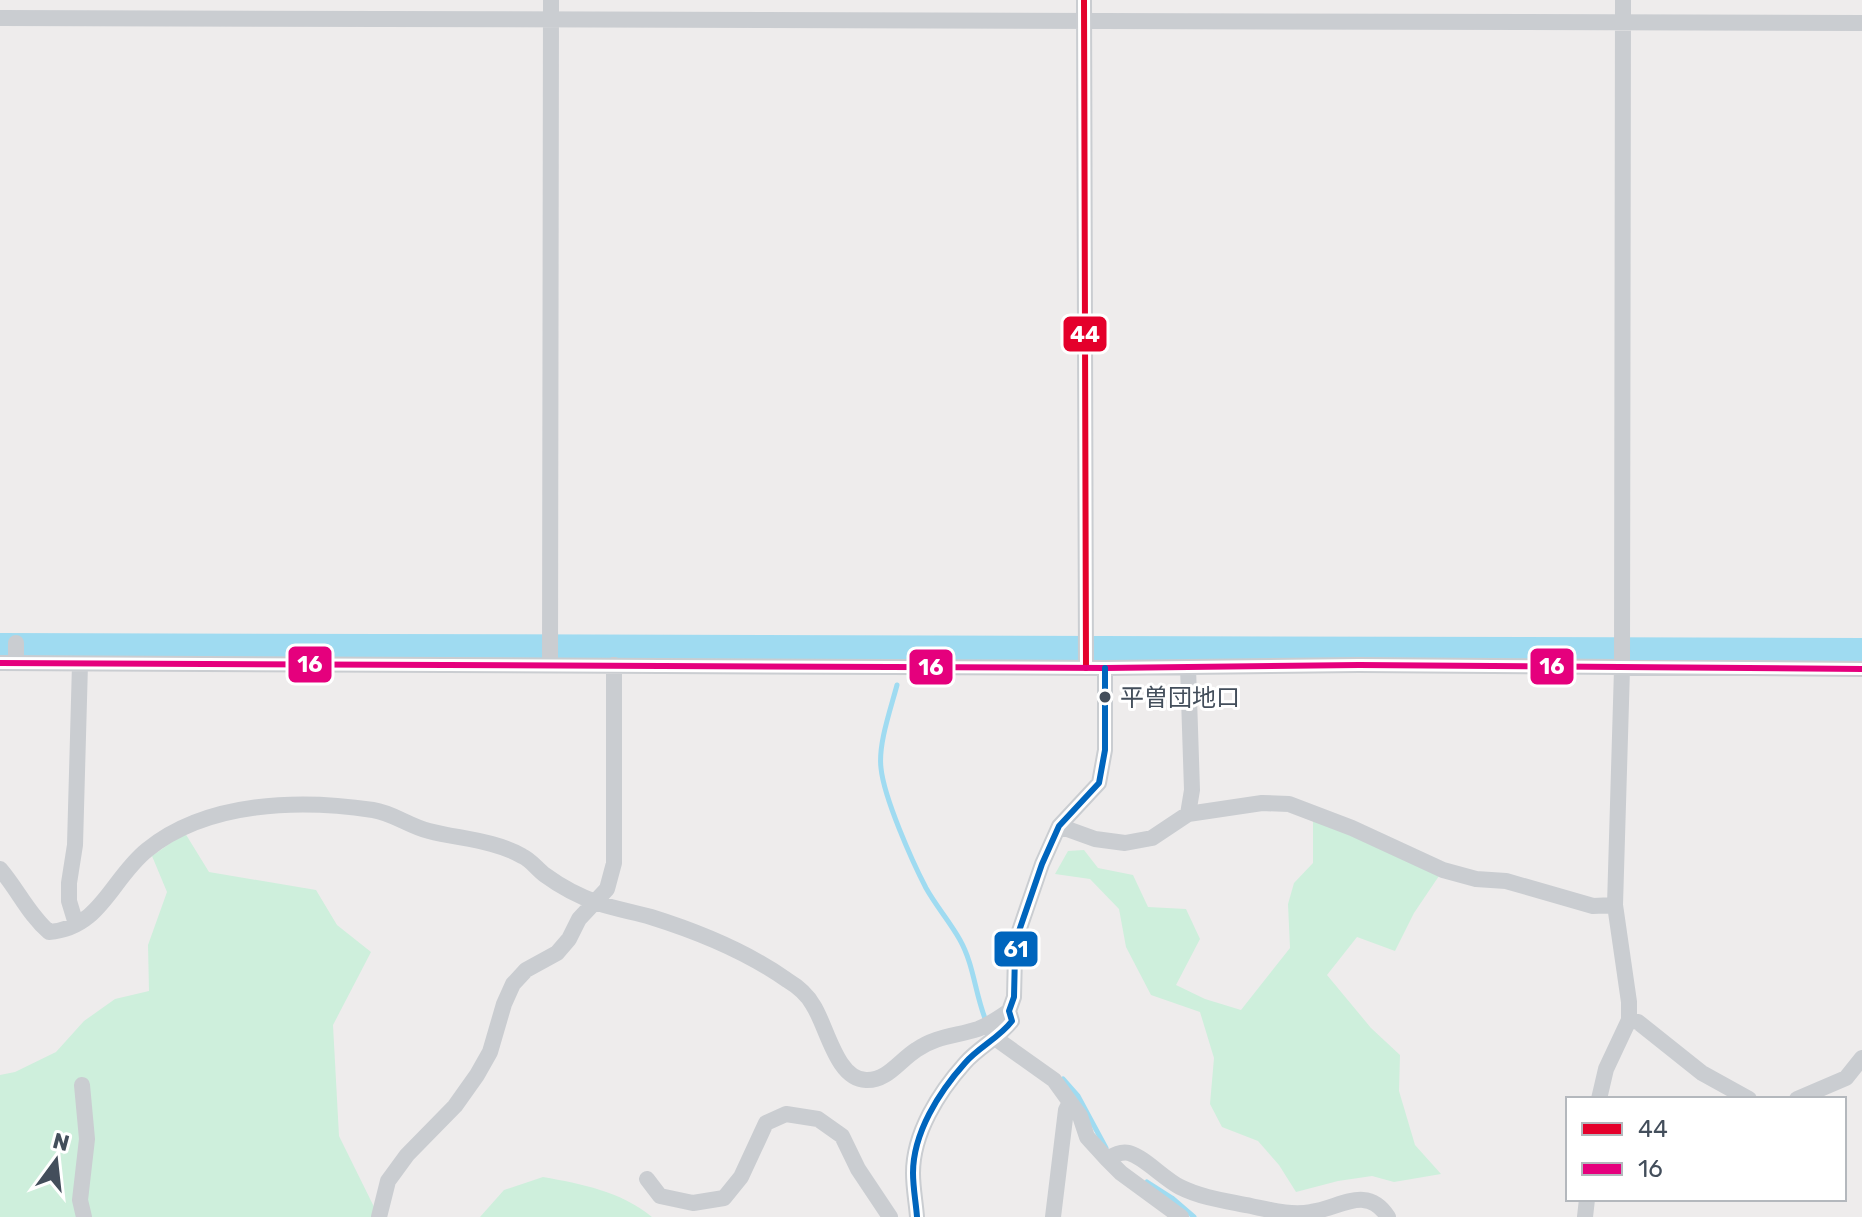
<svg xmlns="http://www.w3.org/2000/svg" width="1862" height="1217" font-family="Rubik,'Noto Sans JP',sans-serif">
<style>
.green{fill:#ceefdc}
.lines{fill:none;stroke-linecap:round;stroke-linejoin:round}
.stream{stroke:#9fdbf1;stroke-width:5}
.river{stroke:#9fdbf1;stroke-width:30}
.minor{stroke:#cacdd1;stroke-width:16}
.bus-1-casing{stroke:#fff;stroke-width:12}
.bus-2-casing{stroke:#fff;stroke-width:12}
.bus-3-casing{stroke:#fff;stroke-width:12}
.bus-1{stroke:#e4002b;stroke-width:6}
.bus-2{stroke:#e5007d;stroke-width:6}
.bus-3{stroke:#0065bd;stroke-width:6}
.bus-dot{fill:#434e5b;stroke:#fff;stroke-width:3}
.labels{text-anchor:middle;stroke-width:6;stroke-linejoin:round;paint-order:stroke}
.bus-label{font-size:24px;fill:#434e5b;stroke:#fff;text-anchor:start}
.line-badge{stroke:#fff;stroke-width:3}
.badge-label{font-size:22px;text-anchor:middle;font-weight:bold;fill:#fff}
</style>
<rect width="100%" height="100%" fill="#eeecec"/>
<!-- green -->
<path class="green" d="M1313,813L1443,870L1414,913L1395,951L1357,937L1327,975L1371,1028L1400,1055L1399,1091L1415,1145L1441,1174L1394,1182L1372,1176L1338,1181L1296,1192L1279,1165L1258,1141L1222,1127L1210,1104L1214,1058L1200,1012L1151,995L1126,947L1119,909L1090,879L1055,874L1068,851L1084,850L1098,868L1133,875L1148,907L1186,909L1200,939L1176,985L1205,999L1241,1010L1290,948L1288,904L1294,883L1313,863Z
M185,833L209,872L316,890L337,925L371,952L333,1025L339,1136L379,1217H0V1075L15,1072L56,1052L84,1021L115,999L149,991L148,945L167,892L152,856Z
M543,1177C582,1184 620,1191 652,1217H480L504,1190Z"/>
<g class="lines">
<!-- stream -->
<path class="stream" d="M897,685C891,708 878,744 881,768C884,798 912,861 926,888C936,906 950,922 960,940C974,965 975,994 986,1021
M1063,1079L1078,1096L1106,1148
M1147,1182L1172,1198L1194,1217"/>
<!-- river -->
<path class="river" d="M0,648L1862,653"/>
<!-- minor -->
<path class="minor" d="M1084,0L1086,668
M0,18L1862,23
M16,643V663
M0,663L1105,668L1359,665L1862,669
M550,665L551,0
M1188,667L1192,790L1188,814
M1059,826L1095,839L1125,843L1152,838L1188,814L1262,803L1289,804L1352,828L1443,870L1476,879L1506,881L1593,906L1615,905
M0,869C18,890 29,915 49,932C101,928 111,879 147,850C207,801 300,799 373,810C393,813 409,826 429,831C460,839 494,840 522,856C531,860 537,869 545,875C560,886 581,897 598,903C615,909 634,912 651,917C699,932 746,951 787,980C797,986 807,994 813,1005C827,1026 836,1079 866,1080C887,1081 899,1061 916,1050C936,1036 956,1036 978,1029C989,1025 999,1018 1009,1011
M76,924L69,901V883L75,845L80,664
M1629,1020L1638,1022L1702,1073L1749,1099
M995,1038L1054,1080L1080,1116L1087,1137L1107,1159L1121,1173L1181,1217
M82,1085L87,1139L80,1200L84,1217
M1599,1099L1606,1069L1629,1020V1002L1615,905L1622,669L1623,0
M1797,1099L1846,1078L1862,1058
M1107,1159C1114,1155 1121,1151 1129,1153C1144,1157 1164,1179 1180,1187C1202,1198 1227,1201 1251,1206C1270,1210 1292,1216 1311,1212C1340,1208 1367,1184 1388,1217
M647,1179L660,1196L693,1203L724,1198L741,1177L766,1123L786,1114L818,1119L842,1136L858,1169L890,1217
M379,1217L388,1181L407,1155L455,1106L477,1075L490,1052L504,1004L513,984L526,970L557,953L569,939L579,919L607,889L614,863V665
M917,1217C916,1203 913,1188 913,1173C913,1133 939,1092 965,1063C979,1047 999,1038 1012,1021L1009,1011L1014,997L1015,954L1019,931L1042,864L1059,826L1099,783L1105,750V668
M1053,1217L1066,1110L1070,1102
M1585,1217L1587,1199"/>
<defs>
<path id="bus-1" d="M1084,0L1086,668"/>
<path id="bus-2" d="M0,663L1105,668L1359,665L1862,669"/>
<path id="bus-3" d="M917,1217C916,1203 913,1188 913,1173C913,1133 939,1092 965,1063C979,1047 999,1038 1012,1021L1009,1011L1014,997L1015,954L1019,931L1042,864L1059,826L1099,783L1105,750V668"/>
</defs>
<!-- bus-1 casing -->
<use href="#bus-1" class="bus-1-casing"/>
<!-- bus-2 casing -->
<use href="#bus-2" class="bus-2-casing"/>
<!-- bus-3 casing -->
<use href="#bus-3" class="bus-3-casing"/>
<!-- bus-1 -->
<use href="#bus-1" class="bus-1"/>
<!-- bus-2 -->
<use href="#bus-2" class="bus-2"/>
<!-- bus-3 -->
<use href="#bus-3" class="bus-3"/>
</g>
<!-- markers -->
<circle class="bus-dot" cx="1105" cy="697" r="7"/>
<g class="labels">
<!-- bus labels -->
<g class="bus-label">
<text x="1120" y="706">平曽団地口</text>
</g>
</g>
<g class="line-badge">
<rect x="1062" y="315" width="46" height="38" rx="8" fill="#e4002b"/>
<rect x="287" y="645" width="46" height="39" rx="8" fill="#e5007d"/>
<rect x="1529" y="647" width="46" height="39" rx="8" fill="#e5007d"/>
<rect x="908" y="648" width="46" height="38" rx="8" fill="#e5007d"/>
<rect x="993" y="930" width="46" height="38" rx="8" fill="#0065bd"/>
</g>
<g class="badge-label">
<text x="1085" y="342">44</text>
<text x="310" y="672">16</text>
<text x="1552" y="674">16</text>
<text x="931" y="675">16</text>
<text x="1016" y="957">61</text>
</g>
<!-- legend -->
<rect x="1566" y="1097" width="280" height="104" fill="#ffffff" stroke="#b4b8bd" stroke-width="2"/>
<rect x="1582" y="1123" width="40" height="12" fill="#e4002b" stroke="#b4b8bd" stroke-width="2"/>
<text x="1638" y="1137" font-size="24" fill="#434e5b">44</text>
<rect x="1582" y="1163" width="40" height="12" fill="#e5007d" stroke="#b4b8bd" stroke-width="2"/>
<text x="1638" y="1177" font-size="24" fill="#434e5b">16</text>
<!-- north arrow -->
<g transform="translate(56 1161) rotate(15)" stroke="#ffffff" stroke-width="6" paint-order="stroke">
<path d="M0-6L14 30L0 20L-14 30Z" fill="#434e5b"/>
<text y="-12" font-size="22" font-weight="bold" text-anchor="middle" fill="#434e5b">N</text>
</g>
</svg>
